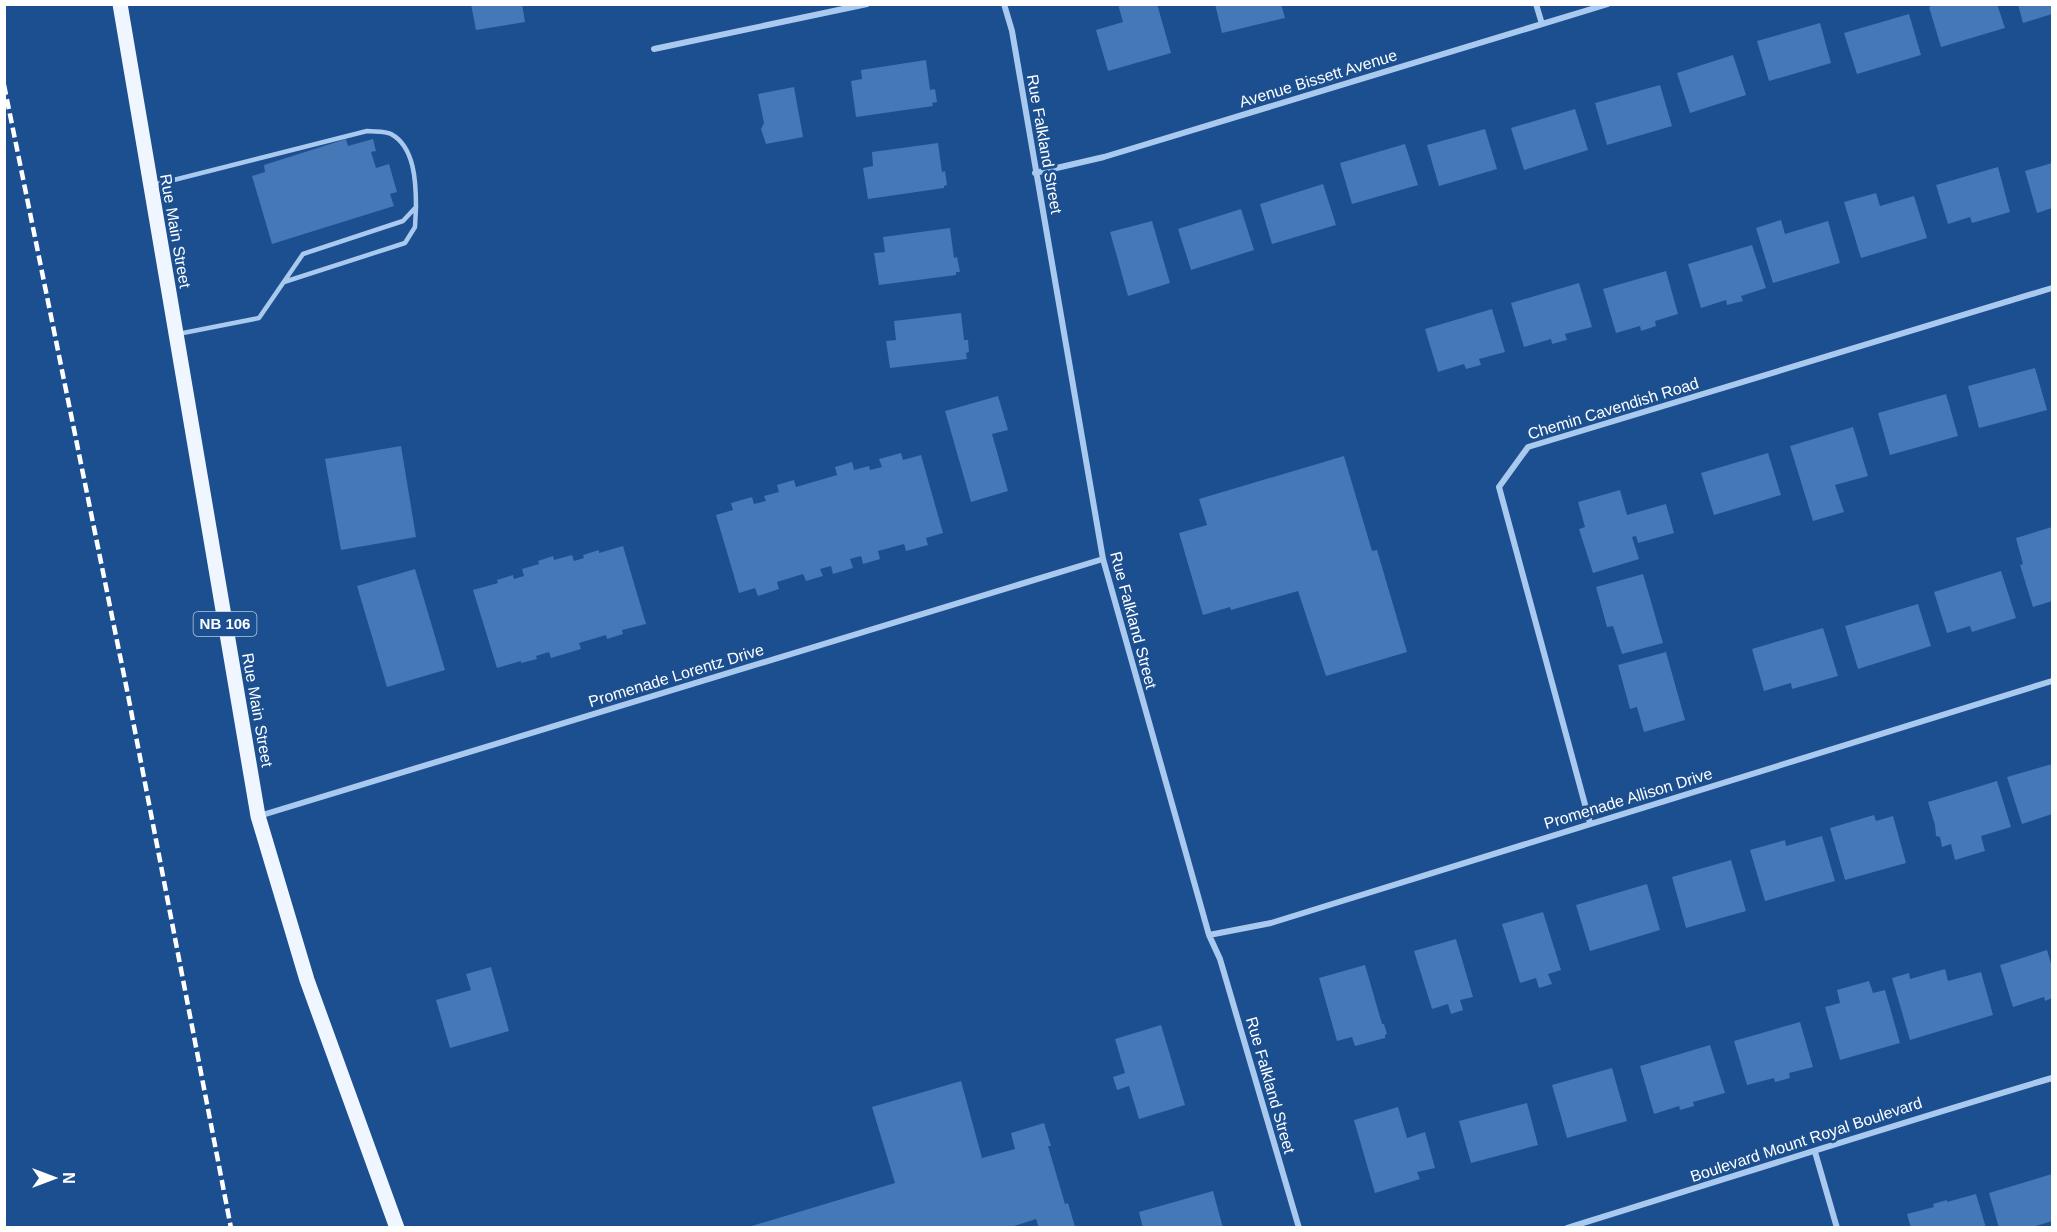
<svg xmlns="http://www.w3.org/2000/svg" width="2057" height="1232" font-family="Arial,sans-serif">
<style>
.building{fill:#4478b7}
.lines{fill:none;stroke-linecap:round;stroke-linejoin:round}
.lane{stroke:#a9c9ee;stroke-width:4.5}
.street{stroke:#a9c9ee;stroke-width:6}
.primary{stroke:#f0f6ff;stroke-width:15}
.rail{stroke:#fff;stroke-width:4.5;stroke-dasharray:10 4.5;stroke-linecap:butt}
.labels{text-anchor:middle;stroke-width:6;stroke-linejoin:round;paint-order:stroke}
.shield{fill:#1b4f8f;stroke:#bbcadd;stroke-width:1.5}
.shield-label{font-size:15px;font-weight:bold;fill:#fff}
.street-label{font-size:16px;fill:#fff;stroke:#1b4f8f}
</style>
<rect width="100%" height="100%" fill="#1b4f8f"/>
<!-- building -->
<path class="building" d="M471,4H522L525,22L476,30Z
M1118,4H1157L1171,53L1108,71L1096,30L1123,22Z
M1215,4H1281L1285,18L1222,33Z
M1938,4H1997L2005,28L1941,47L1929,7Z
M2018,4H2052V14L2023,23Z
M1909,14L1921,55L1857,74L1844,33Z
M1820,23L1831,63L1769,81L1757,41Z
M1733,55L1746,95L1690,113L1677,73Z
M926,60L930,90L935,89L937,102L932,103L933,106L856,117L851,81L862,79L861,70Z
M1660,85L1672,126L1607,145L1595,103Z
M794,87L803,137L766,144L761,129L764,123L758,94Z
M1575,109L1588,150L1524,170L1511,128Z
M1485,129L1497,169L1439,186L1427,145Z
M346,139L348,146L373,139L376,151L371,152L376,168L389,164L397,192L390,194L394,206L272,244L252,176L265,172L264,165Z
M938,143L942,172L945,171L947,185L944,186V188L868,199L863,168L873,166L872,152Z
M1405,144L1418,185L1352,204L1340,163Z
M2052,163V208L2037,213L2025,171Z
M1998,167L2010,212L1972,223L1970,217L1948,224L1936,185Z
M1323,184L1336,225L1272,244L1260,204Z
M1876,193L1880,206L1914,196L1927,238L1861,258L1844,202Z
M1241,209L1254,250L1191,270L1178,229Z
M1781,220L1785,234L1828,221L1840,263L1773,283L1756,228Z
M1152,221L1170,283L1128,296L1110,232Z
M950,228L954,258L957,257L960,272H956V275L879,285L874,253L885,252L883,237Z
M1752,245L1766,288L1741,296L1743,301L1727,305L1726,300L1701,308L1688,264Z
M1666,271L1678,314L1655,321L1656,326L1641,331L1640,326L1616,333L1603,289Z
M1579,283L1592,327L1565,334L1567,340L1552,344L1551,339L1524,347L1511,303Z
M1492,309L1505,352L1479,359L1481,365L1466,369L1464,364L1438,372L1425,329Z
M961,313L964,340H968L969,352L966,353L967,359L890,368L886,341L896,340L894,321Z
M2035,368L2047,410L1979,428L1968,386Z
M1946,394L1958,436L1890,455L1878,413Z
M998,396L1008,430L992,434L1008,491L971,502L945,411Z
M1853,427L1868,476L1835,485L1844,512L1813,521L1790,446Z
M401,446L416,537L341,550L325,459Z
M901,453L903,460L921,455L943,533L926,538L928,545L906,551L904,544L878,551L880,559L863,564L861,556L850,559L853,568L833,574L831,566L820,569L823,576L806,581L803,574L777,582L779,589L758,596L755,588L739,593L716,515L733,510L731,503L752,497L754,504L766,501L764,496L779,492L777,485L794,480L796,487L837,475L835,467L852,462L854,470L869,466L870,470L882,467L879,459Z
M1768,453L1781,495L1714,515L1701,473Z
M1344,456L1372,551L1377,550L1407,652L1326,676L1298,591L1231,610L1230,607L1203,615L1179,533L1207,525L1199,499Z
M1620,490L1627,515L1666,504L1674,533L1638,543L1636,536L1632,537L1639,559L1593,573L1579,529L1585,527L1578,502Z
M2052,527V601L2033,607L2020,565L2023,564L2016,538Z
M623,546L646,624L622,630L623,634L607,639L606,635L579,643L581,649L551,658L549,652L536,656L537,659L521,663V661L497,668L473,590L498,583L497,580L513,575L514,579L524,576L522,569L539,564L538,561L553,556L554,560L572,555L574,561L584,558L583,555L599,550V553Z
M415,569L445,670L387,687L357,586Z
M2001,571L2016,618L1972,632L1970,626L1947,633L1934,592Z
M1643,574L1663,643L1622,654L1613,626L1607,627L1596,587Z
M1918,604L1931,646L1858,669L1845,626Z
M1823,628L1838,676L1792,689L1791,683L1764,691L1752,649Z
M1666,652L1685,720L1644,732L1637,707L1630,709L1618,665Z
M2052,764V814L2022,824L2007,777Z
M1997,781L2011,827L1981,836L1985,851L1955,860L1951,844L1942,847L1940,837L1936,836L1935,825L1928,802Z
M1874,815L1876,821L1893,816L1906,863L1845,880L1830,828Z
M1822,836L1835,881L1765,901L1750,850L1785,840L1786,846Z
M1731,860L1746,911L1686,928L1672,877Z
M1647,884L1660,930L1590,951L1576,905Z
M1543,912L1561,970L1548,974L1552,984L1539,988L1536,978L1520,983L1502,924Z
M1456,939L1473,997L1460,1000L1463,1010L1451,1014L1448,1004L1432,1009L1414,951Z
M2047,950L2052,967V998L2045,1001L2044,997L2013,1007L2000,965Z
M1365,965L1382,1024H1384L1387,1034L1385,1035V1038L1355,1046L1352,1037L1337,1041L1319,978Z
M491,967L509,1031L450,1048L436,1000L471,990L466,974Z
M1945,969L1948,981L1981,972L1993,1015L1910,1040L1892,978L1909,973L1910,979Z
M1869,981L1873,993L1885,990L1900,1043L1840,1060L1825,1007L1840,1003L1837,990Z
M1800,1022L1813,1067L1789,1073L1790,1078L1775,1082L1774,1078L1747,1085L1734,1041Z
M1161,1025L1185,1105L1139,1119L1129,1086L1117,1090L1113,1077L1125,1073L1115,1039Z
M1710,1045L1725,1093L1693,1102L1694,1106L1680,1110L1679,1106L1654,1114L1640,1066Z
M1612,1068L1627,1121L1567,1138L1552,1085Z
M961,1081L982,1158L1015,1149L1011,1133L1044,1123L1051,1146H1048L1065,1204L1068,1203L1075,1227L1039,1228L1036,1219L1008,1228H745L895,1183L872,1107Z
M1527,1103L1538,1145L1471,1163L1459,1121Z
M1398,1107L1407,1138L1425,1132L1435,1168L1417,1172L1420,1179L1375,1193L1354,1120Z
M2052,1174V1221L2030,1228H1999L1989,1193Z
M1213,1191L1223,1228H1143L1139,1212Z
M1976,1194L1986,1228H1911L1907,1214L1934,1207L1933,1204L1947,1200V1202Z"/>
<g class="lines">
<!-- lane -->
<path class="lane" d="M154,185L367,131C375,132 385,131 391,134C415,147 416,183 416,207L403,221L303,254L259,318L178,334
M284,282L405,243L415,227L416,207"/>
<!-- street -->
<path class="street" d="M1004,4L1012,31L1103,559L1209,935L1220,959L1299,1228
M1536,4L1542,24
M654,49L867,4
M1035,173L1104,157L1608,4
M259,816L1103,559
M1590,823L1499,487L1528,447L2052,288
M1209,935L1271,923L2052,681
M1815,1152L1837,1228
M1567,1228C1729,1178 1890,1126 2052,1078"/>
<!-- primary -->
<path class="primary" d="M120,4L258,816L307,980L397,1228"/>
<!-- rail -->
<path class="rail" d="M4,85L128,695L231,1228"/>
</g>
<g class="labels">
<!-- shield labels -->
<rect class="shield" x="193.5" y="612" width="63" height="24" rx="4.5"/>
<g class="shield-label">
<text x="225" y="629">NB 106</text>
</g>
<!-- street labels -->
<g class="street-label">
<text transform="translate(1318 78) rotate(-17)" y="6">Avenue Bissett Avenue</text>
<text transform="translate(1045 144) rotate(80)" y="6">Rue Falkland Street</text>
<text transform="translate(176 231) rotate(80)" y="6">Rue Main Street</text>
<text transform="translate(1613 408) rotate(-17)" y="6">Chemin Cavendish Road</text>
<text transform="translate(1134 620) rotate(75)" y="6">Rue Falkland Street</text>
<text transform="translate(676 675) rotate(-17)" y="6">Promenade Lorentz Drive</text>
<text transform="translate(258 710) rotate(80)" y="6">Rue Main Street</text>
<text transform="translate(1628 798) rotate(-17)" y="6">Promenade Allison Drive</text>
<text transform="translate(1271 1085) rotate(74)" y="6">Rue Falkland Street</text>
<text transform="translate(1806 1139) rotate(-18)" y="6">Boulevard Mount Royal Boulevard</text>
</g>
</g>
<!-- border -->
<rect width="2057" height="1232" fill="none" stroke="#ffffff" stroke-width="12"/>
<!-- north arrow -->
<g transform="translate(54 1178) rotate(90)" stroke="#1b4f8f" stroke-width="4.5" paint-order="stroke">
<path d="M0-4.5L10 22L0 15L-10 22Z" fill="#ffffff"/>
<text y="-9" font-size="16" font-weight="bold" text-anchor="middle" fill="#ffffff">N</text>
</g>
</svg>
